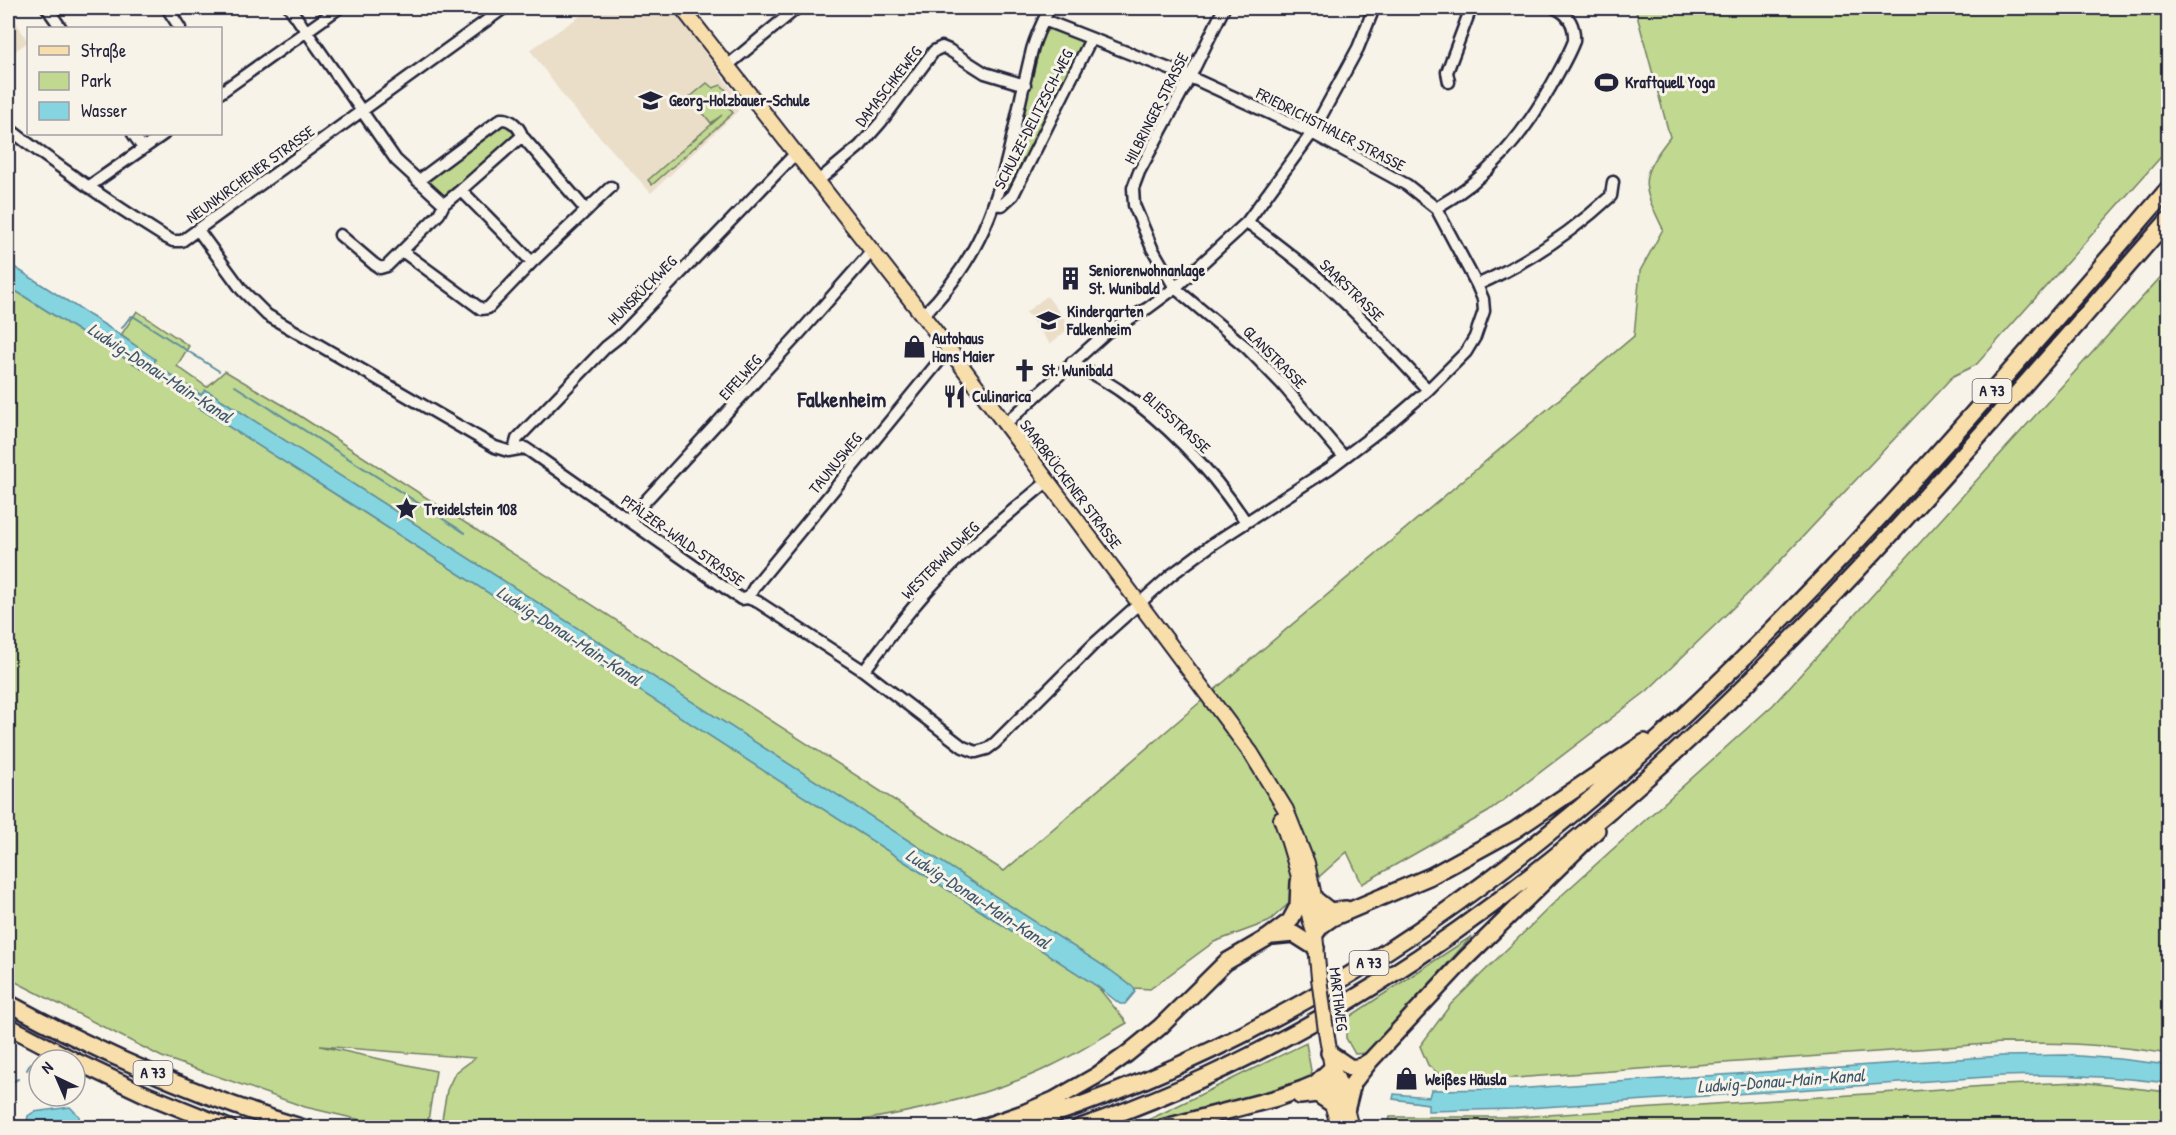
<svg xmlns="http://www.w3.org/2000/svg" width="2176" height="1135" font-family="'Patrick Hand',sans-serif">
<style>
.built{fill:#eadec9}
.green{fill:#c0d88f;stroke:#717d65;stroke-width:1.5}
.water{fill:#85d5e0;stroke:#5d8d9e;stroke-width:1.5}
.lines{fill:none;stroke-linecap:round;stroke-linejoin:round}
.stream{stroke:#5d8d9e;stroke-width:2}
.minor-casing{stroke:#22223b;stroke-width:15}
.major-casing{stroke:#22223b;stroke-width:18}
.highway-casing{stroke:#22223b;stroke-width:20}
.minor{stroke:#f7f3e8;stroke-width:10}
.major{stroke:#f8deab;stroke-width:14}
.highway{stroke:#f8deab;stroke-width:15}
.major-bridge-casing{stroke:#22223b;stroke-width:18;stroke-linecap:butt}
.major-bridge{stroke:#f8deab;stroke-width:14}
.labels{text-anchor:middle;stroke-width:6;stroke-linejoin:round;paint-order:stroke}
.shield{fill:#f7f3e8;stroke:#62616f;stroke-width:1.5}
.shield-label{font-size:15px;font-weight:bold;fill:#22223b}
.poi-label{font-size:16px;font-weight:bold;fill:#22223b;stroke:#f7f3e8;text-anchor:start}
.street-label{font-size:16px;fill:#22223b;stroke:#f7f3e8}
.water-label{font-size:18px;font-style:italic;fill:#40586d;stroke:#f7f3e8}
.district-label{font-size:22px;font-weight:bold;fill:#22223b;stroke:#f7f3e8}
</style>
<rect width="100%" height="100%" fill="#f7f3e8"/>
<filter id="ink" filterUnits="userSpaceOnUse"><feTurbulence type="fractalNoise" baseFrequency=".0167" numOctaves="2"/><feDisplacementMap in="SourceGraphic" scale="12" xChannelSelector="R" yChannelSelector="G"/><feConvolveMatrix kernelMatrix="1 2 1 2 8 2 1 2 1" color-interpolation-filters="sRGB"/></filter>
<g filter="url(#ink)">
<!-- built -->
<path class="built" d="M8,8L28,42L8,56Z
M592,8H672L736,95L738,111L651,193L567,101L530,50Z
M1047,296L1071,327L1050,344L1026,312Z"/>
<!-- green -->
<path class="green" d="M1635,8H2168V149L1976,365L1953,376L1767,575L1647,691L1488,812L1362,884L1347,852L1268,922L1214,942L1150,989L1134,988L1110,970L211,393L201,395L153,364L155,360L121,335L137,311L189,346L177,366L207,387L225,371L283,405L1004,871L1199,703L1634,336L1640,271L1663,229C1641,184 1638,178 1670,137Z
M1051,28L1086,42L1008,200L1003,201L1001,197L1043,34Z
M707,83L713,88L721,85L726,90L722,98L733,113L652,185L648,180L722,115L711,123L690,97Z
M499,124H507L515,135L448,195L443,196L426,185L427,179Z
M2168,269V1054C2111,1044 2061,1043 2002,1043L1515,1078L1445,1079L1428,1065L1420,1046L1451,1004L1563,894L1773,705Z
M8,286L96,342L147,371L150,369L198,400L196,406L354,506L1097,986L1127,1023C1102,1037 1077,1054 1051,1066C980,1101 886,1118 808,1128H498L442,1119L447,1090L455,1073L475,1058L320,1046L436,1071L427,1127L395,1128L305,1107L162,1057L8,978Z
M1472,936L1368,1053L1355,1054L1346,1038V1019Z
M1306,1043L1312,1076L1279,1090L1132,1128Z
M2080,1082L2168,1092V1127H1387L1390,1117H1516L2002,1085Z"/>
<!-- water -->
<path class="water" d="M8,263L111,329L155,359L154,364L201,395L205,390L211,393L1110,970L1134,988L1135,992L1125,1004H1120L1097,986L354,506L196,406L198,400L150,369L148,371L96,342L8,286Z
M2066,1055L2119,1059L2168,1065V1083C2112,1076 2059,1074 2002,1076L1515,1109L1428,1111V1104L1393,1099L1394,1094L1429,1097L1431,1090L1515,1089L2002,1056Z
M70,1107L79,1116L80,1123L77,1127H26L28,1116L34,1112Z"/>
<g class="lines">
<!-- stream -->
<path class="stream" d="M122,328L130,317L133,316L219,371
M235,386L465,533
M27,1070L31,1063
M8,1081H14L18,1079"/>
<defs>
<path id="minor" d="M47,8L61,28
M167,8L180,28
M290,8L396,160L444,204L461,190L532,262
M1224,8L1190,77L1139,172L1133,188L1134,205L1152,248L1175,288L1247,348L1281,383L1344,457
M727,66L797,8
M1449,82L1447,72L1471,8
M220,93L339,8
M8,128C58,167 111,203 165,237L173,241H182L504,8
M133,134L143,148
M418,181L501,119C511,118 520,128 522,136
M818,181L860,146L881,122L934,51L942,47L949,50L985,73L1025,85
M88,187L164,134
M461,190L522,136L586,210
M995,204L1002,205L1013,195L1091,39
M1436,208C1487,179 1522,137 1551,86C1559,71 1568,57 1574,41C1575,26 1569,14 1555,8
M1247,222C1277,244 1307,267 1334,292C1367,323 1397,357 1428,390
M198,230L242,290L267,315L495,447L508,451L525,448L531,452L741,599L748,598L758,602L864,671L963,747L976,752L987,749L995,743L1094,644L1171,575L1214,543L1330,468L1392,421L1428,390L1466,352L1475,337L1484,311L1483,299L1477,285L1436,208L1407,185L1312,133L1190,77L1044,20
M340,235L374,264L380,268L387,266L439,214L444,204
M402,251L481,309L488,308L532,262L611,187
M1477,285C1526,263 1571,233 1611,196L1613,182
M922,316C1002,239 1006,155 1031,54C1034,38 1043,23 1049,8
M1072,362C1087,371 1104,380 1119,390C1170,426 1212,471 1246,522
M1005,424L1107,332L1148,308L1175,288L1247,222L1312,133L1358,48L1374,8
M514,450L517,439L606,347L620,336L796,153
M628,520L797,336L872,251
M748,598L755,586L949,349
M864,671C888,639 912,606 940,577C973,542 1011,512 1048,481"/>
<path id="major" d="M682,8L949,349L1251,753L1286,810L1307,863L1318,915L1315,934L1319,978
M1281,819C1290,842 1296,867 1303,891C1308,905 1309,919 1314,932
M1326,1031L1332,1068L1340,1085L1351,1128
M1332,1068L1328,1090L1339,1128"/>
<path id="highway" d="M1316,900L1330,911L1346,909
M1315,934L1322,925L1332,918L1431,876L1515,830L1645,742
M1273,936L1294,934L1316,948
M8,1003C102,1054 201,1098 304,1128
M8,1026L73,1060
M1329,1053L1351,1068L1362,1066L1368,1062
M75,1061L147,1095L229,1128
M1300,1096L1317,1094L1332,1104
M1346,1111L1353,1083L1370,1061L1465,959L1597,830
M980,1128L1026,1112L1054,1100L1096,1076L1127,1054L1160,1027L1226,962L1267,938L1290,921L1298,906L1299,882
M1011,1128C1507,979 1842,565 2168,189
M1078,1128C1538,972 1860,573 2168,220
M1162,1128L1277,1098L1303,1089L1315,1084L1332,1068"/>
</defs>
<!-- minor casing -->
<use href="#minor" class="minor-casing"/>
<!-- major casing -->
<use href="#major" class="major-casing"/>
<!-- highway casing -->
<use href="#highway" class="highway-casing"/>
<!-- minor -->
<use href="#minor" class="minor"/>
<!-- major -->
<use href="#major" class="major"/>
<!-- highway -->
<use href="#highway" class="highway"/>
<defs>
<path id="major-bridge" d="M1319,978L1326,1031"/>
</defs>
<!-- major-bridge casing -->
<use href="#major-bridge" class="major-bridge-casing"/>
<!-- major-bridge -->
<use href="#major-bridge" class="major-bridge"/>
</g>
</g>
<!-- icons -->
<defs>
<symbol id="stadium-bare" viewBox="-9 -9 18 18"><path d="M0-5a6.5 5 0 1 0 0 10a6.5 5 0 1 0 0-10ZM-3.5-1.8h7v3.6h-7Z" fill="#22223b" stroke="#f7f3e8" stroke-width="2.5" paint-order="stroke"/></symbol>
<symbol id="school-bare" viewBox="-9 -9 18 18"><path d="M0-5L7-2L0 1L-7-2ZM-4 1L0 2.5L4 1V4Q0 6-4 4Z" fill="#22223b" stroke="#f7f3e8" stroke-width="2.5" paint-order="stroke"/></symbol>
<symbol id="building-bare" viewBox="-9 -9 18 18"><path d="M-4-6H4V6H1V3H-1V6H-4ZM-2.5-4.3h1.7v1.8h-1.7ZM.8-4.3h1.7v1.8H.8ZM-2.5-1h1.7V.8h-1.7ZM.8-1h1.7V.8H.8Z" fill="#22223b" stroke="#f7f3e8" stroke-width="2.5" paint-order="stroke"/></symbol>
<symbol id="shop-bare" viewBox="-9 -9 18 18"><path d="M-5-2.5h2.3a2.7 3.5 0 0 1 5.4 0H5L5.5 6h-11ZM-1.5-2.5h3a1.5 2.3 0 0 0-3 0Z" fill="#22223b" stroke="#f7f3e8" stroke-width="2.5" paint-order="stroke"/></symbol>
<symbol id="church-bare" viewBox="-9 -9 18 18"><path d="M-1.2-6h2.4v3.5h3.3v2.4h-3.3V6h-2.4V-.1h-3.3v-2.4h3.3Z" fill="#22223b" stroke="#f7f3e8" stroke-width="2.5" paint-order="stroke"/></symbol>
<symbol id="restaurant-bare" viewBox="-9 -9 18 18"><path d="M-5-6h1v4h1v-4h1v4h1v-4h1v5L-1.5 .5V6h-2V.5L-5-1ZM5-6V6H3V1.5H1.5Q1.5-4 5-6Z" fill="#22223b" stroke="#f7f3e8" stroke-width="2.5" paint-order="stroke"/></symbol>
<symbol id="sight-bare" viewBox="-9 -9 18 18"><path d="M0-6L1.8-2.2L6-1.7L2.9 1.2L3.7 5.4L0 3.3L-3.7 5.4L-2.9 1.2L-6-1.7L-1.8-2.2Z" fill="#22223b" stroke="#f7f3e8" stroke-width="2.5" paint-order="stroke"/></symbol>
</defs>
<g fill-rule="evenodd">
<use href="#stadium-bare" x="1590" y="66" width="33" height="33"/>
<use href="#school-bare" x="634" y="84" width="33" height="33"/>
<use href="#building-bare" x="1054" y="262" width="33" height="33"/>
<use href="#school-bare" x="1032" y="304" width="33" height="33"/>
<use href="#shop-bare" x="898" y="330" width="33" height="33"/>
<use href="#church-bare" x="1008" y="354" width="33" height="33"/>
<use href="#restaurant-bare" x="938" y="380" width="33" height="33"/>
<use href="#sight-bare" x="390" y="492" width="33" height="33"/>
<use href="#shop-bare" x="1390" y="1062" width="33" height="33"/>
</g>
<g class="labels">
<!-- shield labels -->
<g class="shield">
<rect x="1972.5" y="379" width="39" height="24" rx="4.5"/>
<rect x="1349.5" y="951" width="39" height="24" rx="4.5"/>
<rect x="133.5" y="1061" width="39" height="24" rx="4.5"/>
</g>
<g class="shield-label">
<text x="1992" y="396">A 73</text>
<text x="1369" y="968">A 73</text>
<text x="153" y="1078">A 73</text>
</g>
<!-- poi labels -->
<g class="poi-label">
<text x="1625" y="88">Kraftquell Yoga</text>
<text x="669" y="106">Georg-Holzbauer-Schule</text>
<text x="1089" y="276">Seniorenwohnanlage<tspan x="1089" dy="18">St. Wunibald</tspan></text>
<text x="1067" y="317">Kindergarten<tspan x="1067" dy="18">Falkenheim</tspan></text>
<text x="932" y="344">Autohaus<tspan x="932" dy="18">Hans Maier</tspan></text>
<text x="1042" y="376">St. Wunibald</text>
<text x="972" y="402">Culinarica</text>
<text x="424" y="515">Treidelstein 108</text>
<text x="1425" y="1085">Weißes Häusla</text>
</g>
<!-- street labels -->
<g class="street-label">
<text transform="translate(888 86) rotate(-52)" y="6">DAMASCHKEWEG</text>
<text transform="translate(1156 108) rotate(-63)" y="6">HILBRINGER STRASSE</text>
<text transform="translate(1033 119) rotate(-63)" y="6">SCHULZE-DELITZSCH-WEG</text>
<text transform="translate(1331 129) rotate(27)" y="6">FRIEDRICHSTHALER STRASSE</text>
<text transform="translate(250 174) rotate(-36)" y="6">NEUNKIRCHENER STRASSE</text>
<text transform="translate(642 290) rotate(-45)" y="6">HUNSRÜCKWEG</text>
<text transform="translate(1352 290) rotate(44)" y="6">SAARSTRASSE</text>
<text transform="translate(1275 357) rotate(45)" y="6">GLANSTRASSE</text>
<text transform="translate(740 377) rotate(-48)" y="6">EIFELWEG</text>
<text transform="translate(1177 422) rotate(42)" y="6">BLIESSTRASSE</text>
<text transform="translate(835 463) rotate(-51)" y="6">TAUNUSWEG</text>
<text transform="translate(1071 484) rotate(53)" y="6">SAARBRÜCKENER STRASSE</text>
<text transform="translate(683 540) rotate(35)" y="6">PFÄLZER-WALD-STRASSE</text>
<text transform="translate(940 560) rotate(-45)" y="6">WESTERWALDWEG</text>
<text transform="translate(1339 999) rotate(83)" y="6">MARTHWEG</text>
</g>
<!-- water labels -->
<g class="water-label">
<text transform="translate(160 373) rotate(33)" y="6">Ludwig-Donau-Main-Kanal</text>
<text transform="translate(569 636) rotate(33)" y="6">Ludwig-Donau-Main-Kanal</text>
<text transform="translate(978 899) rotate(33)" y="6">Ludwig-Donau-Main-Kanal</text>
<text transform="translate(1781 1081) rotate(-4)" y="6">Ludwig-Donau-Main-Kanal</text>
</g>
<!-- district labels -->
<g class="district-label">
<text x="842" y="407">Falkenheim</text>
</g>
</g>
<!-- margin -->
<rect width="2176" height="1135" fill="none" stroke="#f7f3e8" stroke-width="30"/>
<rect x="15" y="15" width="2146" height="1105" fill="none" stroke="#22223b" stroke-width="2" filter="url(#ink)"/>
<!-- legend -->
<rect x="27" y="27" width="195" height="108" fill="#f7f3e8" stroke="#a29fa3" stroke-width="1.5"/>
<rect x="39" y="46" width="30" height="9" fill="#f8deab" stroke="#a29fa3" stroke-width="1.5"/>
<text x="81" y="57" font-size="18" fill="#22223b">Straße</text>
<rect x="39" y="72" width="30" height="18" fill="#c0d88f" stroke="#a29fa3" stroke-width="1.5"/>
<text x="81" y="87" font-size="18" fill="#22223b">Park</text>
<rect x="39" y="102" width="30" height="18" fill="#85d5e0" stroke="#a29fa3" stroke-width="1.5"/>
<text x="81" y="117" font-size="18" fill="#22223b">Wasser</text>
<!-- north arrow -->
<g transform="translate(57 1078) rotate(316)"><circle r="28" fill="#f7f3e8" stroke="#a29fa3" stroke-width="1.5"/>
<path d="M0-4.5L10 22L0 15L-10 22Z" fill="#22223b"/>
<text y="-9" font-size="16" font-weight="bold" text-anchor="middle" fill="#22223b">N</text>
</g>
</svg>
